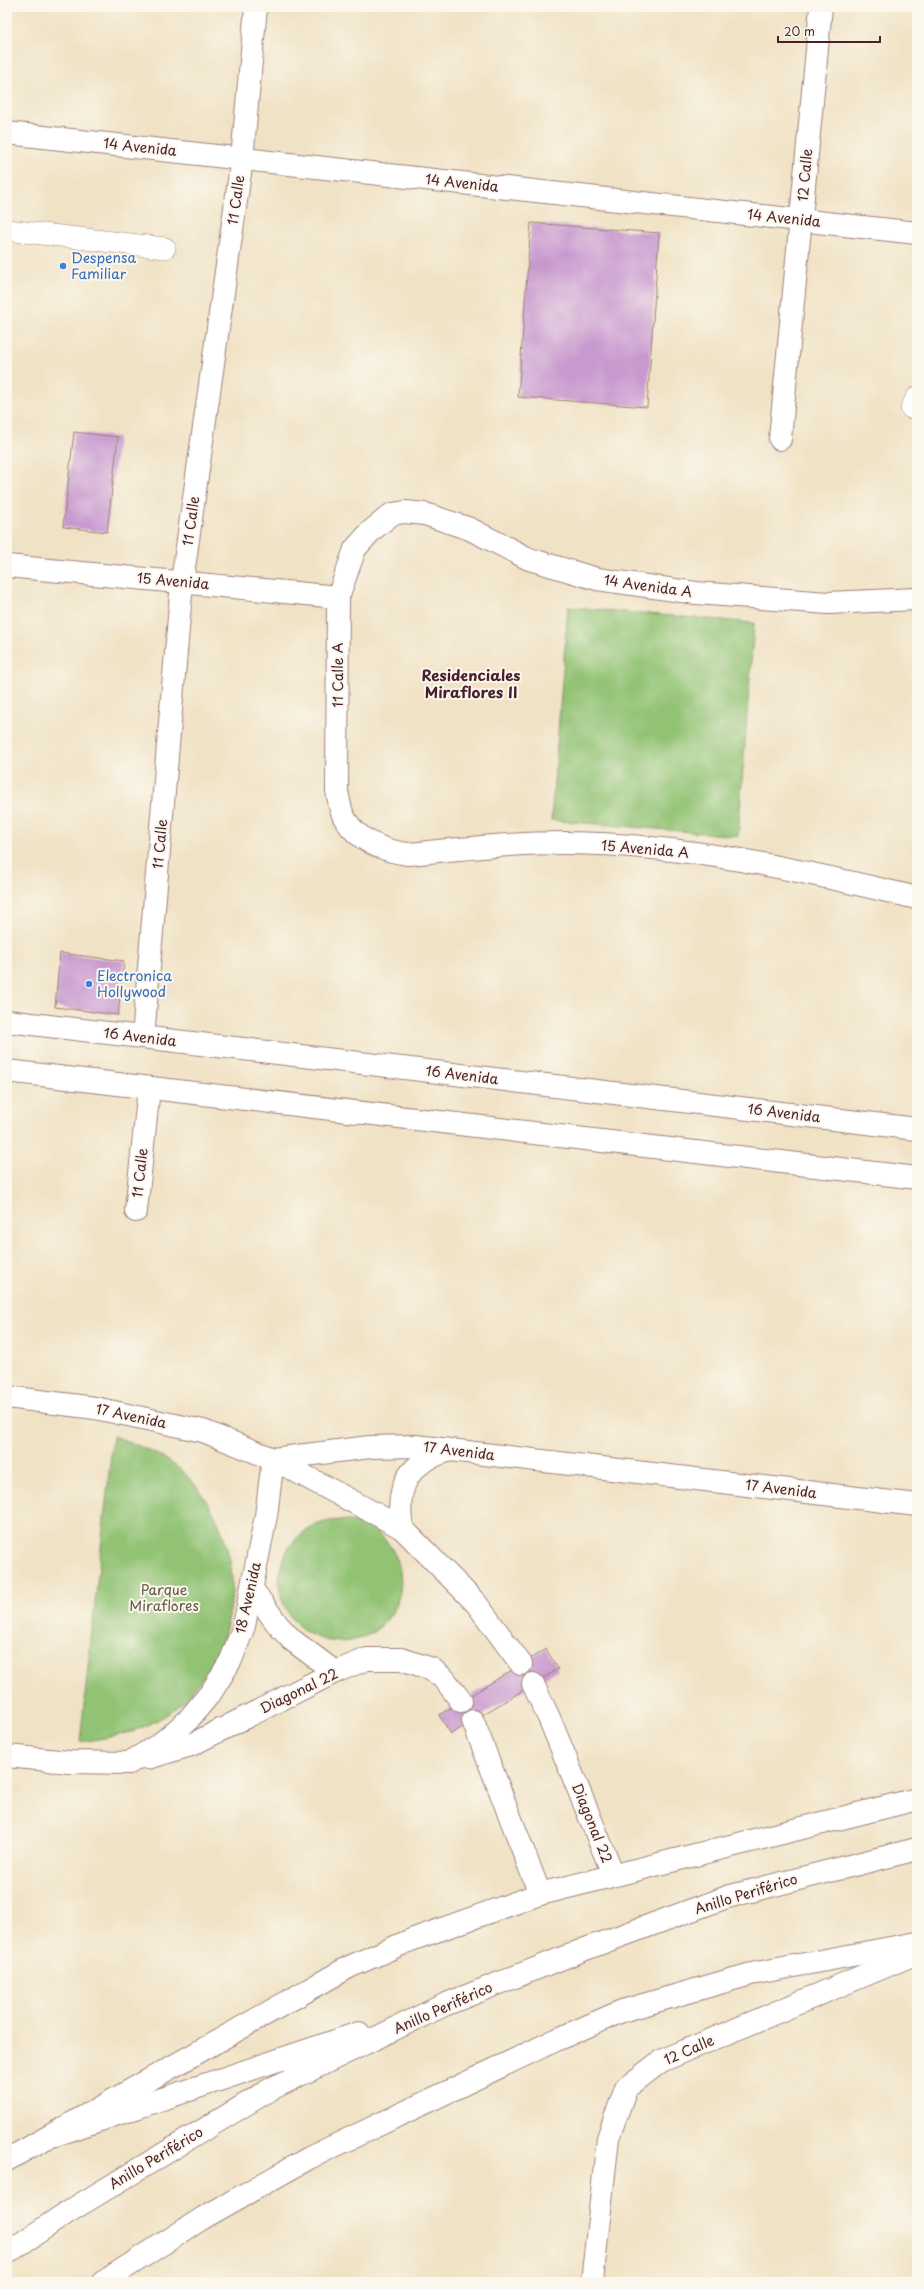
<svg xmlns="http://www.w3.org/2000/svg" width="924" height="2289" font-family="'Playpen Sans',sans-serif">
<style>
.green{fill:#92c374;stroke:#6e7150}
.building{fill:#c899cf}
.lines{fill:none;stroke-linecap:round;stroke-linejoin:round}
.service-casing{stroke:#9d8078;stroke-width:22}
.minor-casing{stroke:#9d8078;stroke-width:24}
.tertiary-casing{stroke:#9d8078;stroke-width:24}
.secondary-casing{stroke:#9d8078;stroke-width:24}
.trunk-casing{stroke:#9d8078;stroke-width:24}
.service{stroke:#fff;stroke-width:21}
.minor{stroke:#fff;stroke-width:22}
.tertiary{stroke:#fff;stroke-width:22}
.secondary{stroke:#fff;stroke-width:22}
.trunk{stroke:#fff;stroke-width:22}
.shop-dot{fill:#3f7fe0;stroke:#fbf7ec;stroke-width:1.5}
.labels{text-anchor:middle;stroke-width:4;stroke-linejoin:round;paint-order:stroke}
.street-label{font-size:14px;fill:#4a1f2b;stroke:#fbf7ec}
.shop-label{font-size:14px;fill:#366cbe;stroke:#fbf7ec;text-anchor:start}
.park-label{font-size:14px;fill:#635845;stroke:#fbf7ec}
.neighbourhood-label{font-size:15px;font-weight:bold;fill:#4a1f2b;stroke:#fbf7ec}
</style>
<rect width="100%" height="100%" fill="#fbf7ec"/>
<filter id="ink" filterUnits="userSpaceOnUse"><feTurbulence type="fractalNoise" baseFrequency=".025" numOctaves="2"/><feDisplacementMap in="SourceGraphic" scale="8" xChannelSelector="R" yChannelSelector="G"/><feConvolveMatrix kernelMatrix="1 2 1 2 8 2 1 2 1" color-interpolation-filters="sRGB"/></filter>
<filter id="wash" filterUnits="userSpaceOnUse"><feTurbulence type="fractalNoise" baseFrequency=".012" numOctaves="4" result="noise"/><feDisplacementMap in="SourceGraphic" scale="16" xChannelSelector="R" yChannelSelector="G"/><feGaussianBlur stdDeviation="0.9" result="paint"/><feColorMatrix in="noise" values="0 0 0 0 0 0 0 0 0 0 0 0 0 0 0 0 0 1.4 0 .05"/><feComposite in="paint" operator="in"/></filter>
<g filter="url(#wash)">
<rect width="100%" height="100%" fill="#f0e2c5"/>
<!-- green -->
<path class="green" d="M568,607L754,623L738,836L551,820Z
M113,1436C140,1446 171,1457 191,1480C238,1536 246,1606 208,1669C198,1686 182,1706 163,1717C134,1734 112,1737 80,1742Z
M279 1581a61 61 0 1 1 122 0a61 61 0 1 1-122 0Z"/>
<g id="blocks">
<!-- building -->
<path class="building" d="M531,223L659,233L647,407L518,397Z
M74,432L118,437L107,532L63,527Z
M7,598H10L8,624H7Z
M60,953L124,961L118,1015L55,1007Z
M546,1649L558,1669L451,1734L439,1715Z"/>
</g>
</g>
<g filter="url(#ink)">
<use href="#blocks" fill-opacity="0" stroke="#9d8078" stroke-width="1"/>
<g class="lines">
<defs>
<path id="service" d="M7,230L165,248
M911,408L917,397"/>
<path id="minor" d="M780,439L821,7
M7,566L338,597
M917,599L828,603L696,593L597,579L529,559L470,529L425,514L405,512L392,514L371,531L355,549L338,597L337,791C339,800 340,811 345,819C358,841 384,851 408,854C460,849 513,843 565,843C685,844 801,870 917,898
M143,1037L182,582L242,159L256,7
M136,1211L149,1088
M7,1397L95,1408L203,1431L273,1459L402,1528L476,1603L521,1664
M273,1459L370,1447L416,1446L917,1505
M402,1528C395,1485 408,1462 451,1450
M252,1589L278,1625L292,1640L335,1672
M533,1684L550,1720L613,1874
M473,1721L540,1894
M7,1756L69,1762L129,1763L160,1744L188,1720L212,1691L231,1660L244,1626L266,1516L273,1459
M148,1758L191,1745L335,1672L367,1659H401L432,1669L445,1680L461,1701"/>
<path id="tertiary" d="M7,133L917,233
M7,2160L349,1967L411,1940L540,1894L917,1799
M592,2282L608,2138L626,2088L661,2061L917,1953"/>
<path id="secondary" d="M7,1021L917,1129
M7,1071L917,1178"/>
<path id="trunk" d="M49,2137L359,2033
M7,2253L68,2212L271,2089L444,2005L588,1948L727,1897L917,1849
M103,2282L203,2218L309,2158L556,2040L622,2011L751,1974L917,1943"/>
</defs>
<!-- service casing -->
<use href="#service" class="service-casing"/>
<!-- minor casing -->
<use href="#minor" class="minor-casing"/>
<!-- tertiary casing -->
<use href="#tertiary" class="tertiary-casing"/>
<!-- secondary casing -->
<use href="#secondary" class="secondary-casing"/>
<!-- trunk casing -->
<use href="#trunk" class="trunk-casing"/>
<!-- service -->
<use href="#service" class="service"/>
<!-- minor -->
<use href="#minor" class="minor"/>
<!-- tertiary -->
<use href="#tertiary" class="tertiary"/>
<!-- secondary -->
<use href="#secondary" class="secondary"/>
<!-- trunk -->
<use href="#trunk" class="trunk"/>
</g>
</g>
<!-- markers -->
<g class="shop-dot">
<circle cx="63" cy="266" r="4"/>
<circle cx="89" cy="984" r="4"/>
</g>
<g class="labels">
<!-- street labels -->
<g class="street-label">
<text transform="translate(140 147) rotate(6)" y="5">14 Avenida</text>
<text transform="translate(805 175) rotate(-85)" y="5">12 Calle</text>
<text transform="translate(462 183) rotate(6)" y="5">14 Avenida</text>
<text transform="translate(236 200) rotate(-82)" y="5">11 Calle</text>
<text transform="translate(784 218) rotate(6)" y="5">14 Avenida</text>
<text transform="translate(191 521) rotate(-82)" y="5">11 Calle</text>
<text transform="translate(173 581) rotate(5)" y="5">15 Avenida</text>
<text transform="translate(648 586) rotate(8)" y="5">14 Avenida A</text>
<text transform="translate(338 675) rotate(-90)" y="5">11 Calle A</text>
<text transform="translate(160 844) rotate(-85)" y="5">11 Calle</text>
<text transform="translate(645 849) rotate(5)" y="5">15 Avenida A</text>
<text transform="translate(140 1037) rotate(7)" y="5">16 Avenida</text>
<text transform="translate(462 1075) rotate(7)" y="5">16 Avenida</text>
<text transform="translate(784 1113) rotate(7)" y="5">16 Avenida</text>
<text transform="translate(140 1173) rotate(-84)" y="5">11 Calle</text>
<text transform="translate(131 1416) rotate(12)" y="5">17 Avenida</text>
<text transform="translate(459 1451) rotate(7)" y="5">17 Avenida</text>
<text transform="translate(781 1489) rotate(7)" y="5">17 Avenida</text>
<text transform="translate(248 1598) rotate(-77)" y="5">18 Avenida</text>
<text transform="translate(299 1691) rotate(-26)" y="5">Diagonal 22</text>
<text transform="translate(592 1823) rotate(68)" y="5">Diagonal 22</text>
<text transform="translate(746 1894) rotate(-17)" y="5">Anillo Periférico</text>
<text transform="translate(443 2008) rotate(-24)" y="5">Anillo Periférico</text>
<text transform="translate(689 2050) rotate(-24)" y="5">12 Calle</text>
<text transform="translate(156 2158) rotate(-31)" y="5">Anillo Periférico</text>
</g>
<!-- shop labels -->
<g class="shop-label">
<text x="71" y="263">Despensa<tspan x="71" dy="16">Familiar</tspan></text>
<text x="97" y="981">Electronica<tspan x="97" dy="16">Hollywood</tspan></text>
</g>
<!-- park labels -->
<g class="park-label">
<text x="164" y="1595">Parque<tspan x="164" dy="16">Miraflores</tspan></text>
</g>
<!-- neighbourhood labels -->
<g class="neighbourhood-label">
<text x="471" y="681">Residenciales<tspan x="471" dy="17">Miraflores II</tspan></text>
</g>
</g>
<!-- margin -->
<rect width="924" height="2289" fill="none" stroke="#fbf7ec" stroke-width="24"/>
<!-- scale -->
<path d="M778 36v6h102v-6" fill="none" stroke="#4a1f2b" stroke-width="2"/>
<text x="784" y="36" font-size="12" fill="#4a1f2b" stroke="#fbf7ec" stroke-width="3" paint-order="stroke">20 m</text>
</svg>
